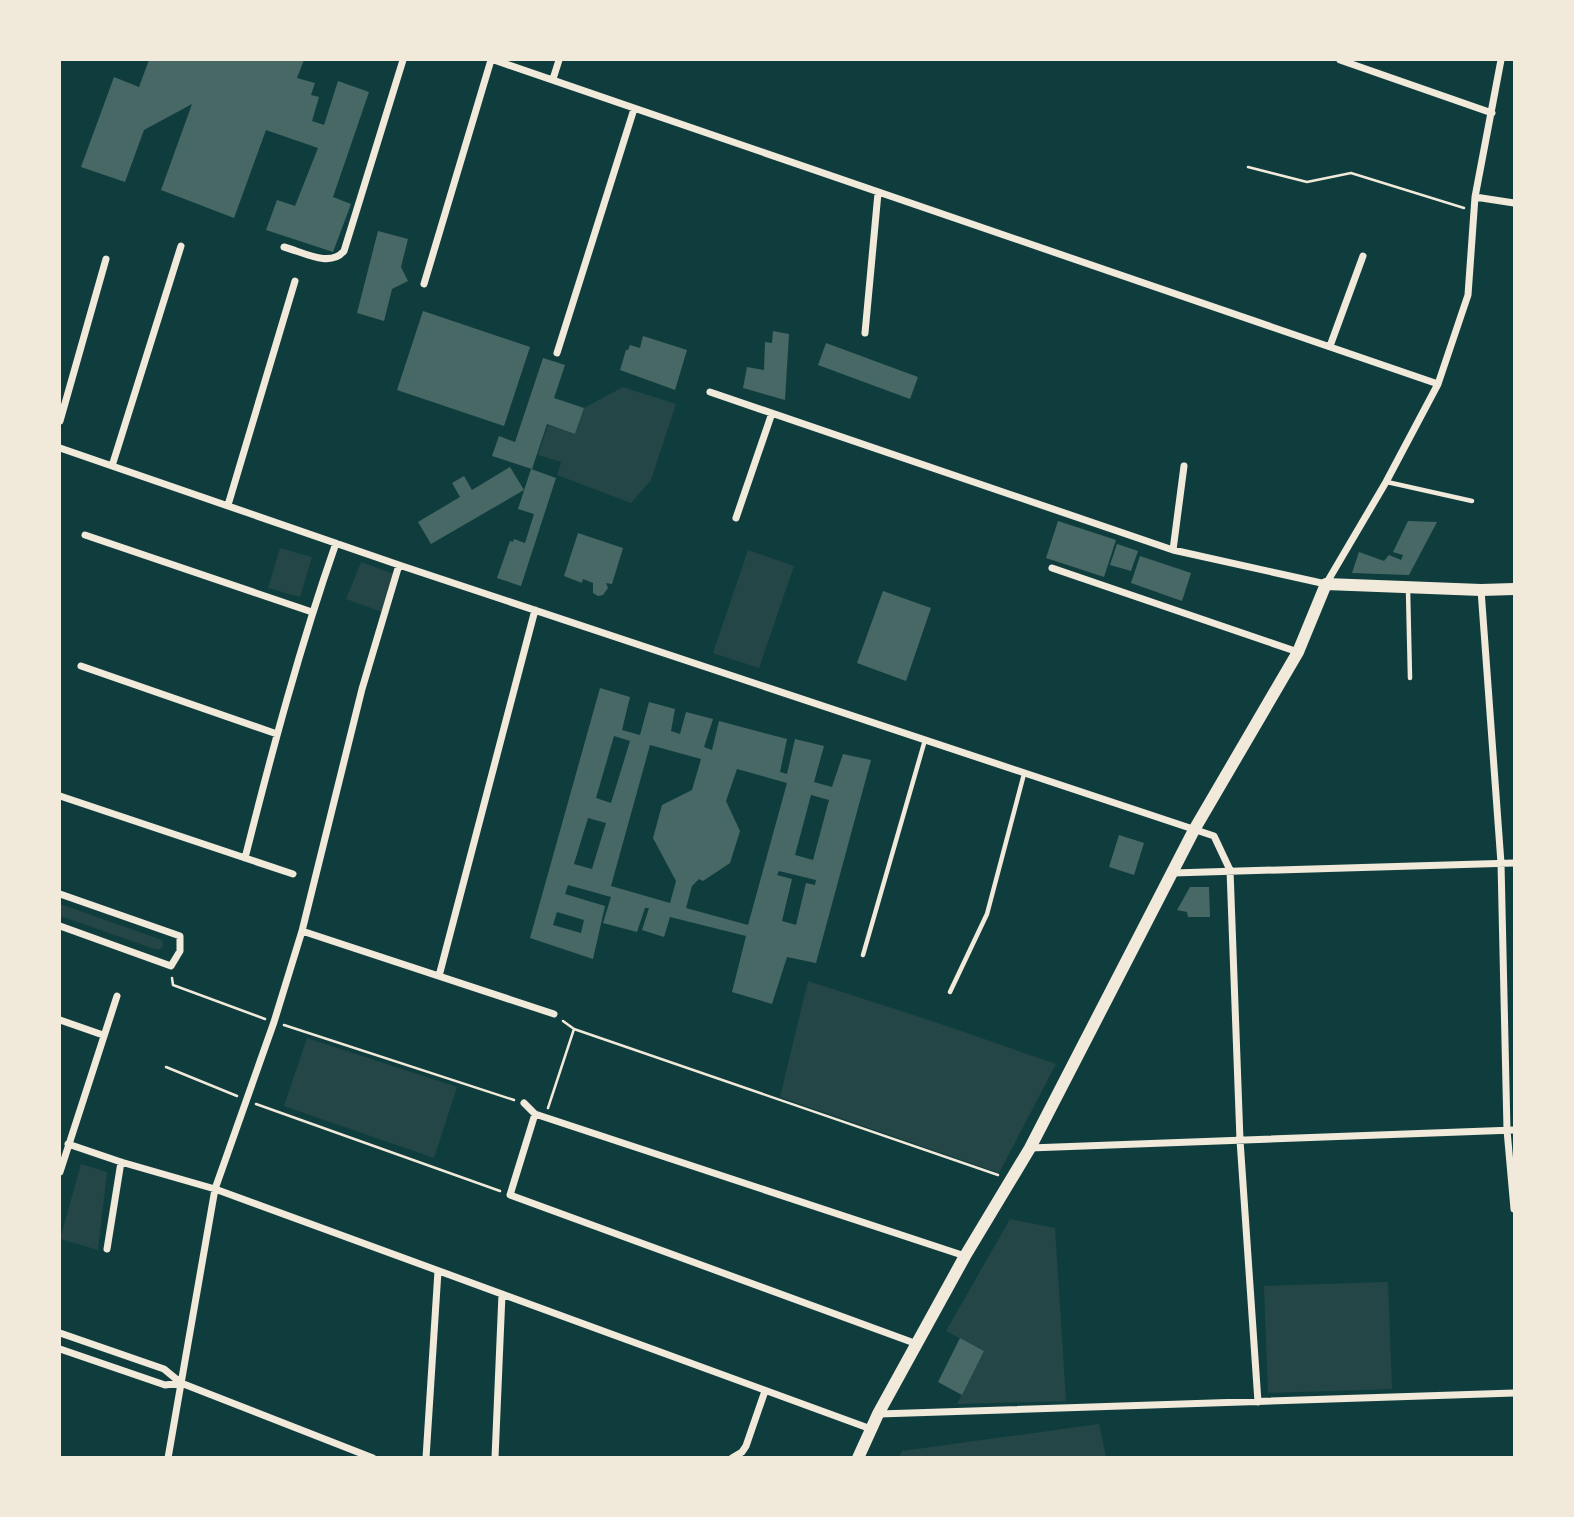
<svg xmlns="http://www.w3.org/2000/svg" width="1574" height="1517" font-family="'Varela Round',sans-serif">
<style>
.green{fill:#244646}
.building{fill:#486865;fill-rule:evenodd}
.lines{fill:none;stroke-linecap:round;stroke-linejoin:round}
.path{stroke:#f1e9da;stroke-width:2.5}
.service{stroke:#f1e9da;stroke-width:4.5}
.minor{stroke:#f1e9da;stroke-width:7}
.tertiary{stroke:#f1e9da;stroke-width:12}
</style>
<rect width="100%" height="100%" fill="#0f3d3e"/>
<!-- green -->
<path class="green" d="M623,387L676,404L651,480L631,503L557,475L561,462L538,455L548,425L575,434L584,408Z
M280,548L312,557L300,597L268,588Z
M748,550L794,566L759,668L713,653Z
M361,562L397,575L385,613L346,599Z
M60,904L162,940L163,946L160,949H155L60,916Z
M808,981L932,1021L1056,1064L999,1173L780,1097Z
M307,1038L457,1087L434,1158L284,1106Z
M81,1164L107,1172L98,1250L60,1239Z
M1010,1219L1055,1228L1066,1401L957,1404L984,1351L946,1331Z
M1388,1282L1392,1389L1268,1393L1264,1286Z
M1099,1424L1106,1457H899L902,1451Z"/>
<!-- building -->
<path class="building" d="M149,60H304L297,78L315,83L311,95L319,97L312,121L324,125L338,81L369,92L333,197L351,204L333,252L266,230L277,200L295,206L318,148L266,130L234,218L161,190L192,104L144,130L125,182L81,167L114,77L139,87Z
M378,231L408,239L401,267L408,281L392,289L384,321L357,313Z
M423,311L530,347L504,426L397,390Z
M773,331L789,334L785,400L743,388L747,367L764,370L765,342L772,343Z
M643,336L687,350L675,390L620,370L626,350H628L630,345L640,348Z
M826,343L918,377L910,399L818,365Z
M543,358L565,365L554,398L584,408L575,434L547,424L532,469L492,456L499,436L515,442Z
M510,467L524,490L431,544L418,522L460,497L452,483L464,476L472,490Z
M531,469L556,478L521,586L497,578L510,541L513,542L514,539L525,543L534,514L518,509Z
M1058,521L1116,540L1104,577L1046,558Z
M1408,521L1437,522L1409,575L1352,573L1359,552L1384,561L1389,555L1401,560L1403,555L1393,552Z
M578,533L623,548L612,584L606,583L608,588L603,595L598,596L593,593V583L583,579L582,583L564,576Z
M1117,544L1138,551L1131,571L1110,565Z
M1140,556L1191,573L1182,601L1131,583Z
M883,591L931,608L906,681L857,663Z
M600,688L630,697L622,730L640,735L649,702L675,709L671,731L680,734L686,712L713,719L704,747L712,750L719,721L787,739L780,772L787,774L795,739L824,746L814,782L832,787L843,754L871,760L816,963L787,957L772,1004L732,992L746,936L670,917L664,937L642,930L649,908H645L637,932L603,923L611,897L568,885L565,894L605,906L593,959L530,938ZM614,736L630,741L611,803L596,798ZM650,745L701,759L692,790L662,805L653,838L676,881L670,903L611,886ZM737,769L787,783L748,925L686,908L692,886L699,879L703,881L730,863L740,831L726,801ZM811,795L829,800L813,860L795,855ZM588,818L606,823L592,869L574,864ZM779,871L816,880L815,885L806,883L796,925L782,921L792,879L777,875ZM557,912L584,920L581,933L553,925Z
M1119,835L1144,843L1134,875L1109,867Z
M1190,887H1209L1210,917H1188L1187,912L1177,910Z
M960,1338L984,1351L962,1395L938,1382Z"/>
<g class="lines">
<!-- path -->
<path class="path" d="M1248,167L1307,182L1351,173L1464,208
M172,978L173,985L265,1019
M563,1021L574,1029L998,1175
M284,1025L514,1100
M166,1067L237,1096
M256,1104L500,1191
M548,1108L574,1029"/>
<!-- service -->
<path class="service" d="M1387,482L1472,501
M1408,590L1410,678
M863,955L925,740
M950,992L987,914L1024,774"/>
<!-- minor -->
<path class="minor" d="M494,60L1438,384
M1340,60L1492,113
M553,79L559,60
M1475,197L1514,203
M284,247C303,252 330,268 344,251L403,60
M424,284L491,60
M865,333L878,193
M1330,346L1363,256
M557,353L634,109
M710,392L1173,550L1326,584L1386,482L1438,384L1468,295L1475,197L1501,60
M60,421L106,259
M60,448L399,565L1214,836L1230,870L1240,1140L1258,1402
M112,466L181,246
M228,505L295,281
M736,518L772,413
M85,535L312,612
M1173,550L1184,466
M1052,568L1298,652
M1481,590L1501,863L1507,1130L1514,1209
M81,666L277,734
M60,796L293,874
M245,858C272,751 300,646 336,543
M1173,873L1514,863
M60,894L180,936V951L171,966L60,926
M302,931L554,1014
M439,976L535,610
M60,1020L103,1035
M524,1103L535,1114L965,1256
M535,1114L510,1195L917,1344
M68,1144L121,1162L215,1189L871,1429
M1030,1148L1514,1130
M60,1172L117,996
M107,1249L121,1162
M60,1333L164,1369L181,1383L373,1458
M60,1349L165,1385L181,1383
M879,1414L1514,1393
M168,1458L215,1189L274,1022L302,931L362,689L399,565
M426,1458L438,1271
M495,1458L502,1294
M732,1458L742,1452L746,1446L765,1391"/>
<!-- tertiary -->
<path class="tertiary" d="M858,1458L878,1414L965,1256L1030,1148L1194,830L1298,652L1326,584L1481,590L1514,589"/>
</g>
<!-- border -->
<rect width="1574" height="1517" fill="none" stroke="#f1e9da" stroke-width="122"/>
</svg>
